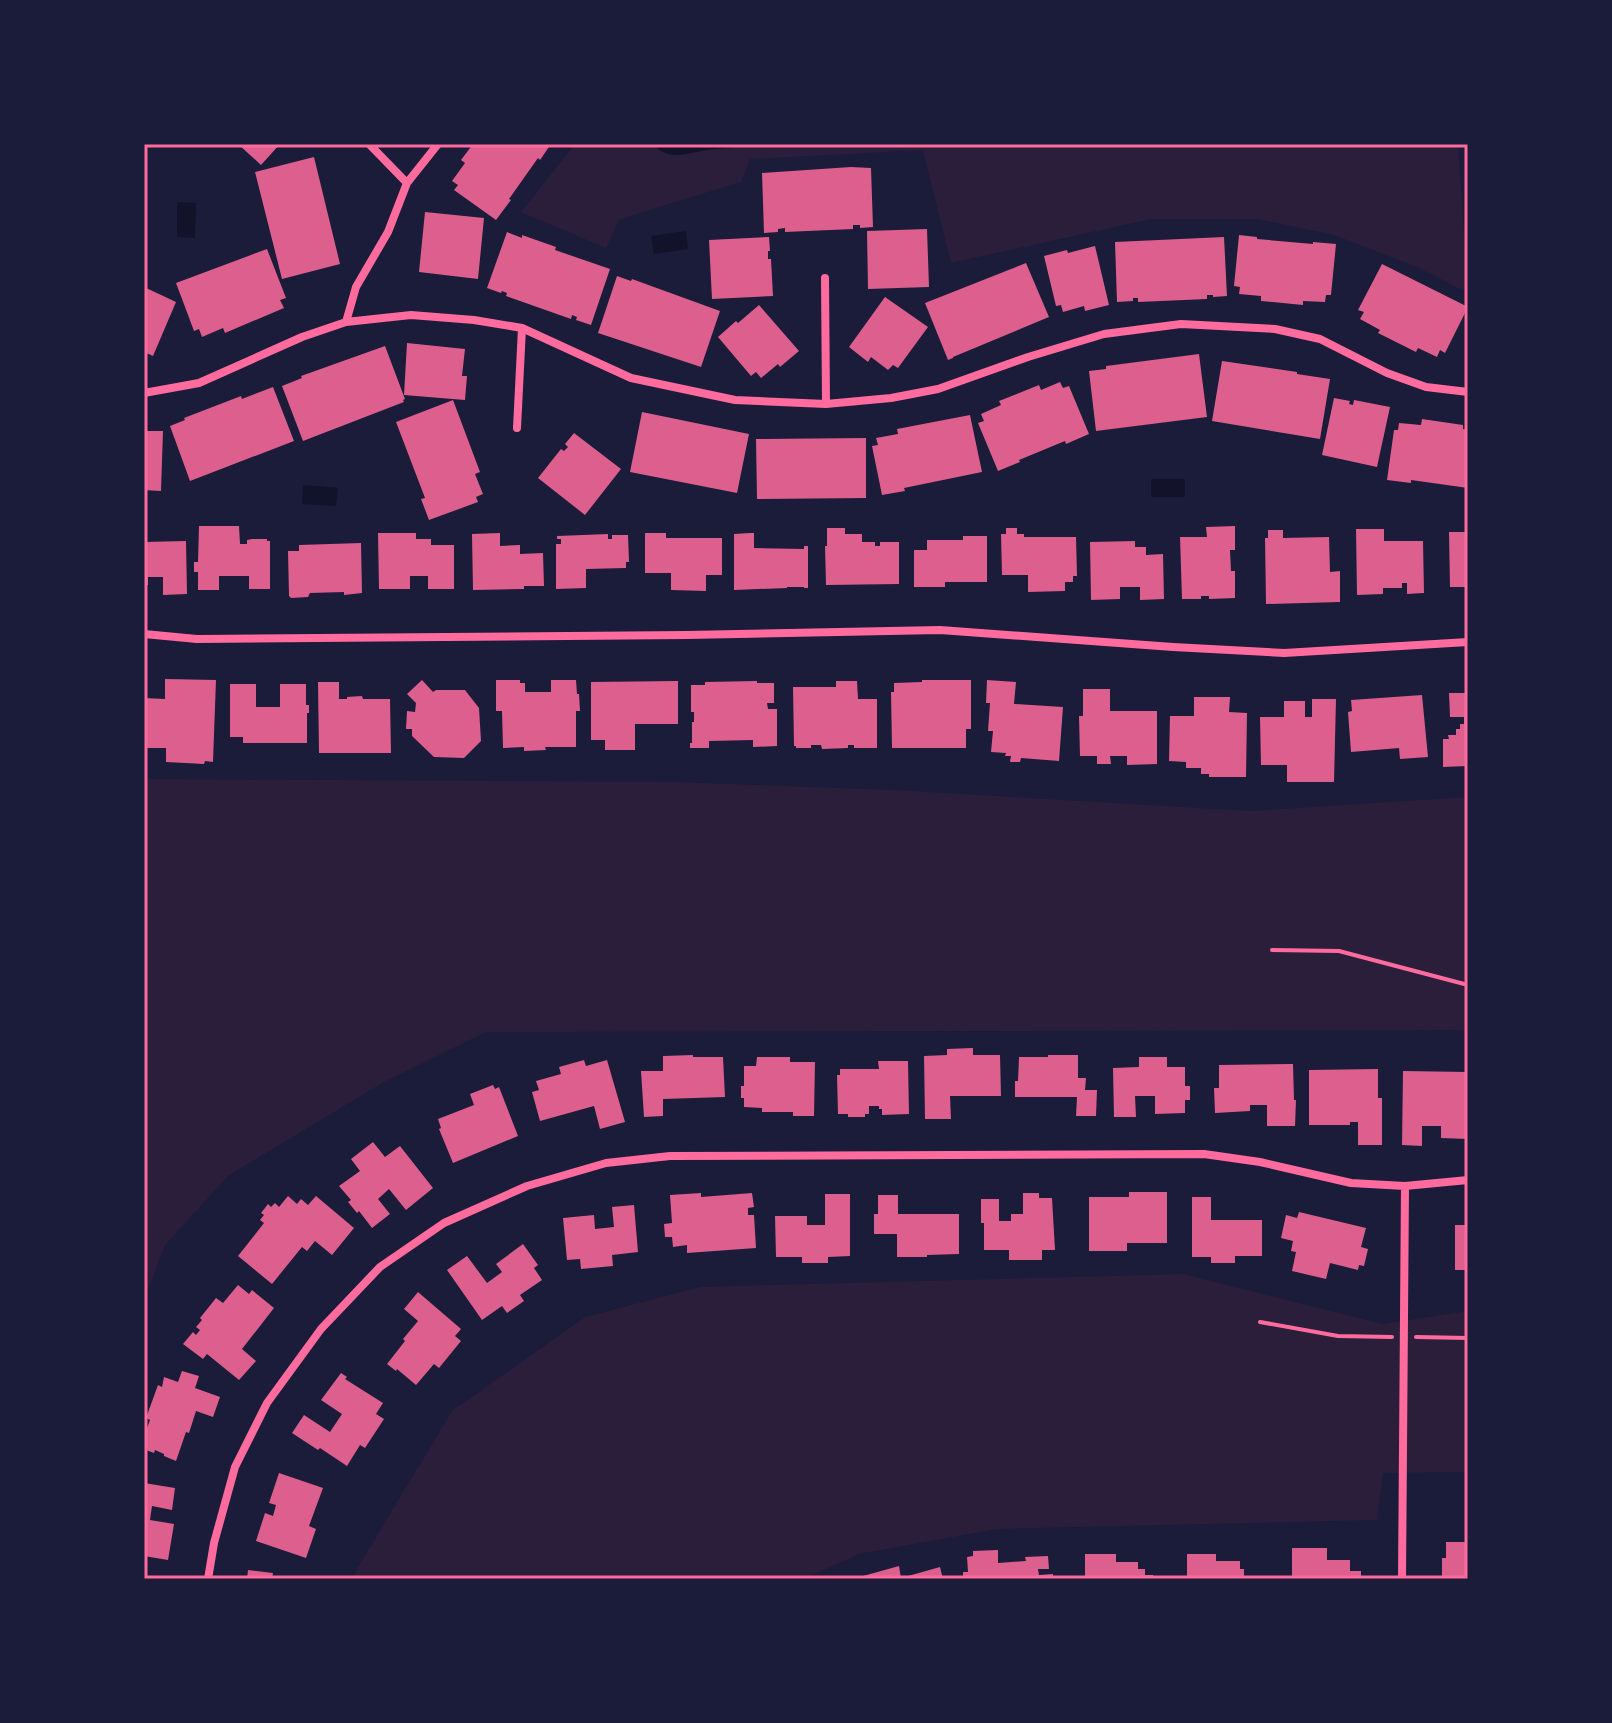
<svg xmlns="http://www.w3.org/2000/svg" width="1612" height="1723" font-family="'PT Sans Narrow',sans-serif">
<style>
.green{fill:#2a1e3b}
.water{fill:#12122b}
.building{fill:#dd5f8e}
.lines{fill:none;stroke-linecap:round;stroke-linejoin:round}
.path{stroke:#ff6b9d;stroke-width:4}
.minor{stroke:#ff6b9d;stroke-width:8}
.neatline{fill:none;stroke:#ff6b9d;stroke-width:3}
</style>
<rect width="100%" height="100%" fill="#1b1b3a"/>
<!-- green -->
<path class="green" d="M575,144H1458L1468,293L1419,268L1334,235L1257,219H1151L951,263L923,150L750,159L741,182L620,219L606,248L521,212Z
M144,779L673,782L895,790L1251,811L1468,797V1030L486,1032L382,1083L228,1176L165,1245L144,1300Z
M1184,1274L1382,1324L1468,1311V1472L1383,1473L1377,1520L997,1529L859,1554L804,1579H354L355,1572L452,1411L585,1317L700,1287Z"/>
<!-- water -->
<path class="water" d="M653,144H744C732,149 719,148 706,150C688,153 668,162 653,144Z
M177,202L196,203L195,238L177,237Z
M686,231L688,249L654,254L651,236Z
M1151,479H1185V497H1151Z
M303,485L338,488L336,506L302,504Z"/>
<!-- building -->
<path class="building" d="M238,144H280L261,165Z
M473,144H551L540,160L538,158L509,199L511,200L496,220L454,190L458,185L452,181L465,163L461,160Z
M314,157L340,264L282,279L255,172Z
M851,167L871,168L873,227L860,228V225H853V229L785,232V228L778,229V232L764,233L762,173Z
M425,212L484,218L478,279L419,272Z
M927,229L929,287L868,289L867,231Z
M507,232L522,238V235L556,247L555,250L610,269L591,325L576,320L577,317L572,315L571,319L506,296L507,293L502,291L501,293L487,288Z
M1239,235L1257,237V239L1313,244V242L1336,244L1331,295H1326L1325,302L1303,301V305L1261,301V296L1239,294L1240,287L1234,286Z
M769,237L770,251H768V259H771L773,296L712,299L709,240Z
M1224,237L1227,296L1213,297V295H1207V299L1138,302V298H1133V301L1117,302L1115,242Z
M1095,246L1109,305L1085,311L1084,306L1063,312L1061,305L1056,306L1044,256L1067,250L1068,253Z
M267,249L286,298L280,300L284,308L225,333L223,328L202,337L199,329L194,331L176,283Z
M1026,263L1049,317L953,357V358L948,360L925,303Z
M1382,264L1468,307L1445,353L1440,350L1437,357L1418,348L1416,352L1378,333L1380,330L1360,319L1364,312L1358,310Z
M617,276L631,281L632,279L720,311L701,367L598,333Z
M144,287L176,302L153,356L144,352Z
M885,297L928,327L898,368L893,365L888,370L871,357L868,362L849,347Z
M759,305L799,351L780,367L778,364L761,378L756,372L751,376L718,337L736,321L738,323Z
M407,343L465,349L462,376H467L465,400L404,395Z
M385,346L405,399L403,400L404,402L303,441L282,386L302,378L301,376Z
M1199,354L1207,417L1096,431L1089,371L1106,369V366Z
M1222,361L1297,372V374L1330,379L1320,439L1212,421Z
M1060,382L1063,388L1069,386L1089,434L1066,444L1065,441L1019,460L1020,462L998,471L978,423L984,421L981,414L1001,405L999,401L1039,385L1041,390Z
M273,387L294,441L190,481L170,426L185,420L184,418L241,396L242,399Z
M1334,398L1350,401L1349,404L1353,405L1354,400L1390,407L1377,467L1322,455Z
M453,400L480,472L475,474L483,494L476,497L478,502L429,520L421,499L425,498L396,422Z
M642,412L749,434L737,493L630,472Z
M970,415L982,472L904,488L905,491L882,495L872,446L878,445L876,438L898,434L897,429Z
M1422,419L1463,425V429L1468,430V488L1411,480V483L1387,480L1394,430H1398L1399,423L1421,425Z
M144,431H163L161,491L144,490Z
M574,433L621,469L585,515L538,478L561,449L564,451L568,447L565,444Z
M866,438V498L757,499L756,439Z
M199,526H239L240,544H247V540L252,539H267V541H270V589H249V576H219V590H198V572H194V562H198Z
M1235,526V550H1230L1231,571H1235V598L1209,599V596H1201V599H1182L1180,537H1207L1206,527Z
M827,528H845V534H862V542H875V546H880V542H899V584L826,585L825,546H827Z
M1006,528H1017V534H1024V537H1076L1077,576H1073V582H1065V591L1028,592V575H1002L1001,534H1006Z
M1356,529H1384V541H1423L1424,593L1407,594V583H1402V588H1383V594L1357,595Z
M1268,530H1283V538L1329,537L1330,572L1340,571V602L1266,604L1265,538H1268Z
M1449,532H1468V587H1450Z
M378,533H416V539H431V545H454V589H428V576H410V589H379Z
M500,533V546L520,545V554L543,553L544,586H524V589L473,590L472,534Z
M645,533H666V538H722V575H706V591L671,590V573H645Z
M750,533H754V548L804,549V546H808V588H804V587H787V588L734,590V534Z
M608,534V539H612V535H628L629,562H626V568L586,569V588L556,589V544H561V539H557V536Z
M963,536H987V582H945V587H914V550H927V540H963Z
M186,541L187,594L163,595V577H148V585H144V542Z
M1135,541V547H1146V555L1163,554L1164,599L1140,600V587H1120V599L1091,600L1090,542Z
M361,543L362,593L344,595V592L310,593L308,597L291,598L289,596L288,551H299V545Z
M165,679L216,680L213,762L205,761L204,764L166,762V748H144V698L165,699Z
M422,680L433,692L436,690H465L479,708L481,741L464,758L434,757L412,736V729H406L407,711L415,712L416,703L407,694Z
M496,680H520V683H525V692H551V680H576L577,694H579L580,711H576V747H545L546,750L524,751V747L503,748L502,711H496Z
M922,680H971V729H966V748H892L891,692H894V683L922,682Z
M987,680L1016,682L1014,704L1063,707L1059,761L1021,758L1020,762H1010L1011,756H1005L1006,753L991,752L993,731H988L990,703H986Z
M678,681V724H635V750H605V740H591V682Z
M757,681V683H774V703H767L768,709H777V746L753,747V740L709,741V748H690V743H692V722H694V712H691V685H705V682Z
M836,681H857L858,699H877V748H854V745H848V748L822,749L821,745H811V748H796V746H794L793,687H836Z
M318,682H339V699H347V697L362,696L363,699H390L391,753H319Z
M230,684H256V707H280V684H306V705H309V713H307V743H243V737H230Z
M1083,689H1110V711H1157V764L1127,765V756H1110L1111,764H1097V756H1080L1079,716H1083Z
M1449,693H1468V766L1443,767V739H1449L1448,735H1456V729H1460V724H1464V717H1450Z
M1422,695L1428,757L1400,759L1399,748L1351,752L1348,712L1352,711L1351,700Z
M1194,697H1230L1229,712L1247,713L1246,777H1209V774H1201V768H1186V762L1169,761L1170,716H1194Z
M1312,699H1336L1334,782H1287V765H1261L1260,717H1284V701H1305V717H1312Z
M973,1048V1055H1000L1001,1096H950L951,1119H925L924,1056L947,1055V1049Z
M693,1055V1057H723L725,1097L663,1099V1116L644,1117L641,1071H663V1056Z
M1048,1055H1078V1078H1086L1085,1090H1097L1096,1116H1076L1077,1097H1015V1081H1018L1019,1057H1048Z
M757,1057H790V1062H815L814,1116H793V1112H762V1108L744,1107V1098H741V1086H744V1066H756Z
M1139,1057H1167V1067H1185V1086H1190V1100H1185V1113L1155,1114V1096H1135L1136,1117H1114L1113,1068L1139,1067Z
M584,1060L586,1066L607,1060L625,1122L600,1129L594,1106L540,1121L532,1092L539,1090L536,1081L561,1074L559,1067Z
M878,1061H908L909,1114L882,1115V1109H879V1106H869V1114H865V1117H848V1114H838L837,1075H840V1069H879Z
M1293,1064L1294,1100H1296L1295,1126H1267V1105H1250V1111L1215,1113L1214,1088H1219V1065Z
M1378,1069V1098H1382V1145H1358V1122H1350V1125H1309V1070Z
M1403,1071L1468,1072V1139L1441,1138V1126H1422V1146L1402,1145Z
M493,1085L495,1089L499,1087L518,1136L453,1163L439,1129L441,1128L438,1119L474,1105L470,1094Z
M373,1142L385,1157L400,1146L433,1188L406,1210L389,1189L378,1199L390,1214L372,1228L359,1211L357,1213L348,1202L351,1200L339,1186L360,1171L351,1159Z
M1129,1192H1167V1243H1127V1251H1089V1197H1129Z
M701,1193V1197L752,1193L754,1207L748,1208V1215H754L756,1248L687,1253V1245L673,1247L672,1237H665L664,1224L672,1223L670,1195Z
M1023,1193H1039V1198H1052L1055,1250H1042V1260H1009V1250H984V1223H981V1199H999V1221H1011V1214H1023Z
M825,1194H850V1256L828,1257V1263H802V1257H776L775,1216H807V1225H825Z
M878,1195H898V1214H959V1254L927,1255V1257H897V1234H874V1214H878Z
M288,1196L297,1204L301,1199L308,1205L316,1196L354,1228L332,1255L315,1241L307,1251L302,1247L272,1284L238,1256L264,1223L260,1220L264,1215L261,1213L268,1204L271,1207L275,1203L279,1207Z
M1192,1197H1211V1220H1262V1256H1235V1263H1211V1257H1192Z
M634,1205L638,1252L612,1255L613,1266L581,1269L580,1259L567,1260L563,1218L594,1215L595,1229L614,1227L612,1207Z
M1299,1212L1366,1228L1361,1247L1368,1249L1364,1266L1359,1265L1358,1270L1330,1263L1326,1279L1292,1271L1296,1252L1291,1251L1293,1241L1281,1238L1286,1215L1297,1218Z
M1455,1225H1468V1270H1455Z
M523,1244L538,1265L534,1268L542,1280L520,1295L524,1301L507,1313L502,1306L482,1320L447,1270L467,1256L487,1283L502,1272L496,1264Z
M238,1285L249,1294L252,1290L274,1308L242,1349L256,1361L239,1380L207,1354L203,1359L183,1344L193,1332L196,1335L200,1330L196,1327L202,1320L200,1318L216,1298L223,1303Z
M418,1292L461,1329L455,1336L461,1341L439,1368L434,1364L416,1385L397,1369L396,1371L387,1364L405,1341L403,1339L418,1321L404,1309Z
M182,1371L199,1376L195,1388L220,1397L213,1417L196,1411L189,1433L186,1432L176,1461L164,1456V1454L155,1450L154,1453L146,1450L147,1447L144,1446V1430L146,1431L150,1420L146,1418L158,1385L162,1387L164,1377L178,1382Z
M341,1373L347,1377L345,1379L383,1403L376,1414L384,1419L365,1448L360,1445L347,1466L320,1448L318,1450L292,1433L304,1415L330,1432L342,1414L321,1400Z
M279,1473L323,1488L309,1526L316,1529L306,1558L256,1541L265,1513L273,1516L276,1505L269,1503Z
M144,1483L175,1488L172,1510L152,1506L150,1520L174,1524L168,1560L144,1556Z
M1446,1542H1468V1579L1442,1578V1558H1446Z
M1292,1548H1327V1560H1350V1571H1361V1579H1292Z
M998,1550V1563L1026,1561L1025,1557L1048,1556L1049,1569H1038L1039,1575L1053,1574V1579H963V1572H968L967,1557L973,1556V1551Z
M1085,1554H1116V1562H1138V1569H1145V1575H1153V1579H1085Z
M1187,1554H1216V1561H1240V1569H1244V1576H1254V1579H1187Z
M899,1566L901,1578L940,1567L943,1579H864L863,1576Z
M248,1570L273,1573L272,1579H247Z"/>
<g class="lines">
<!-- path -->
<path class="path" d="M1272,950L1339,951L1468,985
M1260,1322L1338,1336L1392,1337
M1416,1337L1468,1338"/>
<!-- minor -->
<path class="minor" d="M369,144L407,183
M825,278L826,404
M346,322L356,287L388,232L407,183L438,144
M144,393L199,383L302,337L346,322L411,315L474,320L522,328L631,378L735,400L826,404L891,398L938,389L1028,357L1104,334L1181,324L1275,329L1320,339L1387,373L1426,387L1468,392
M517,428L522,328
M144,634L197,639L686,635L940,630L1173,647L1284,653L1468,642
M208,1579L214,1543L235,1467L267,1403L321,1329L380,1267L444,1223L527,1186L606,1163L670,1156L1204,1154L1260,1162L1351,1183L1405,1186L1468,1180
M1402,1579L1405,1186"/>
</g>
<!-- border -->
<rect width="1612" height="1723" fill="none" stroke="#1b1b3a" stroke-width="292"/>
<rect x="146" y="146" width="1320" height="1431" class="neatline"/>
</svg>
